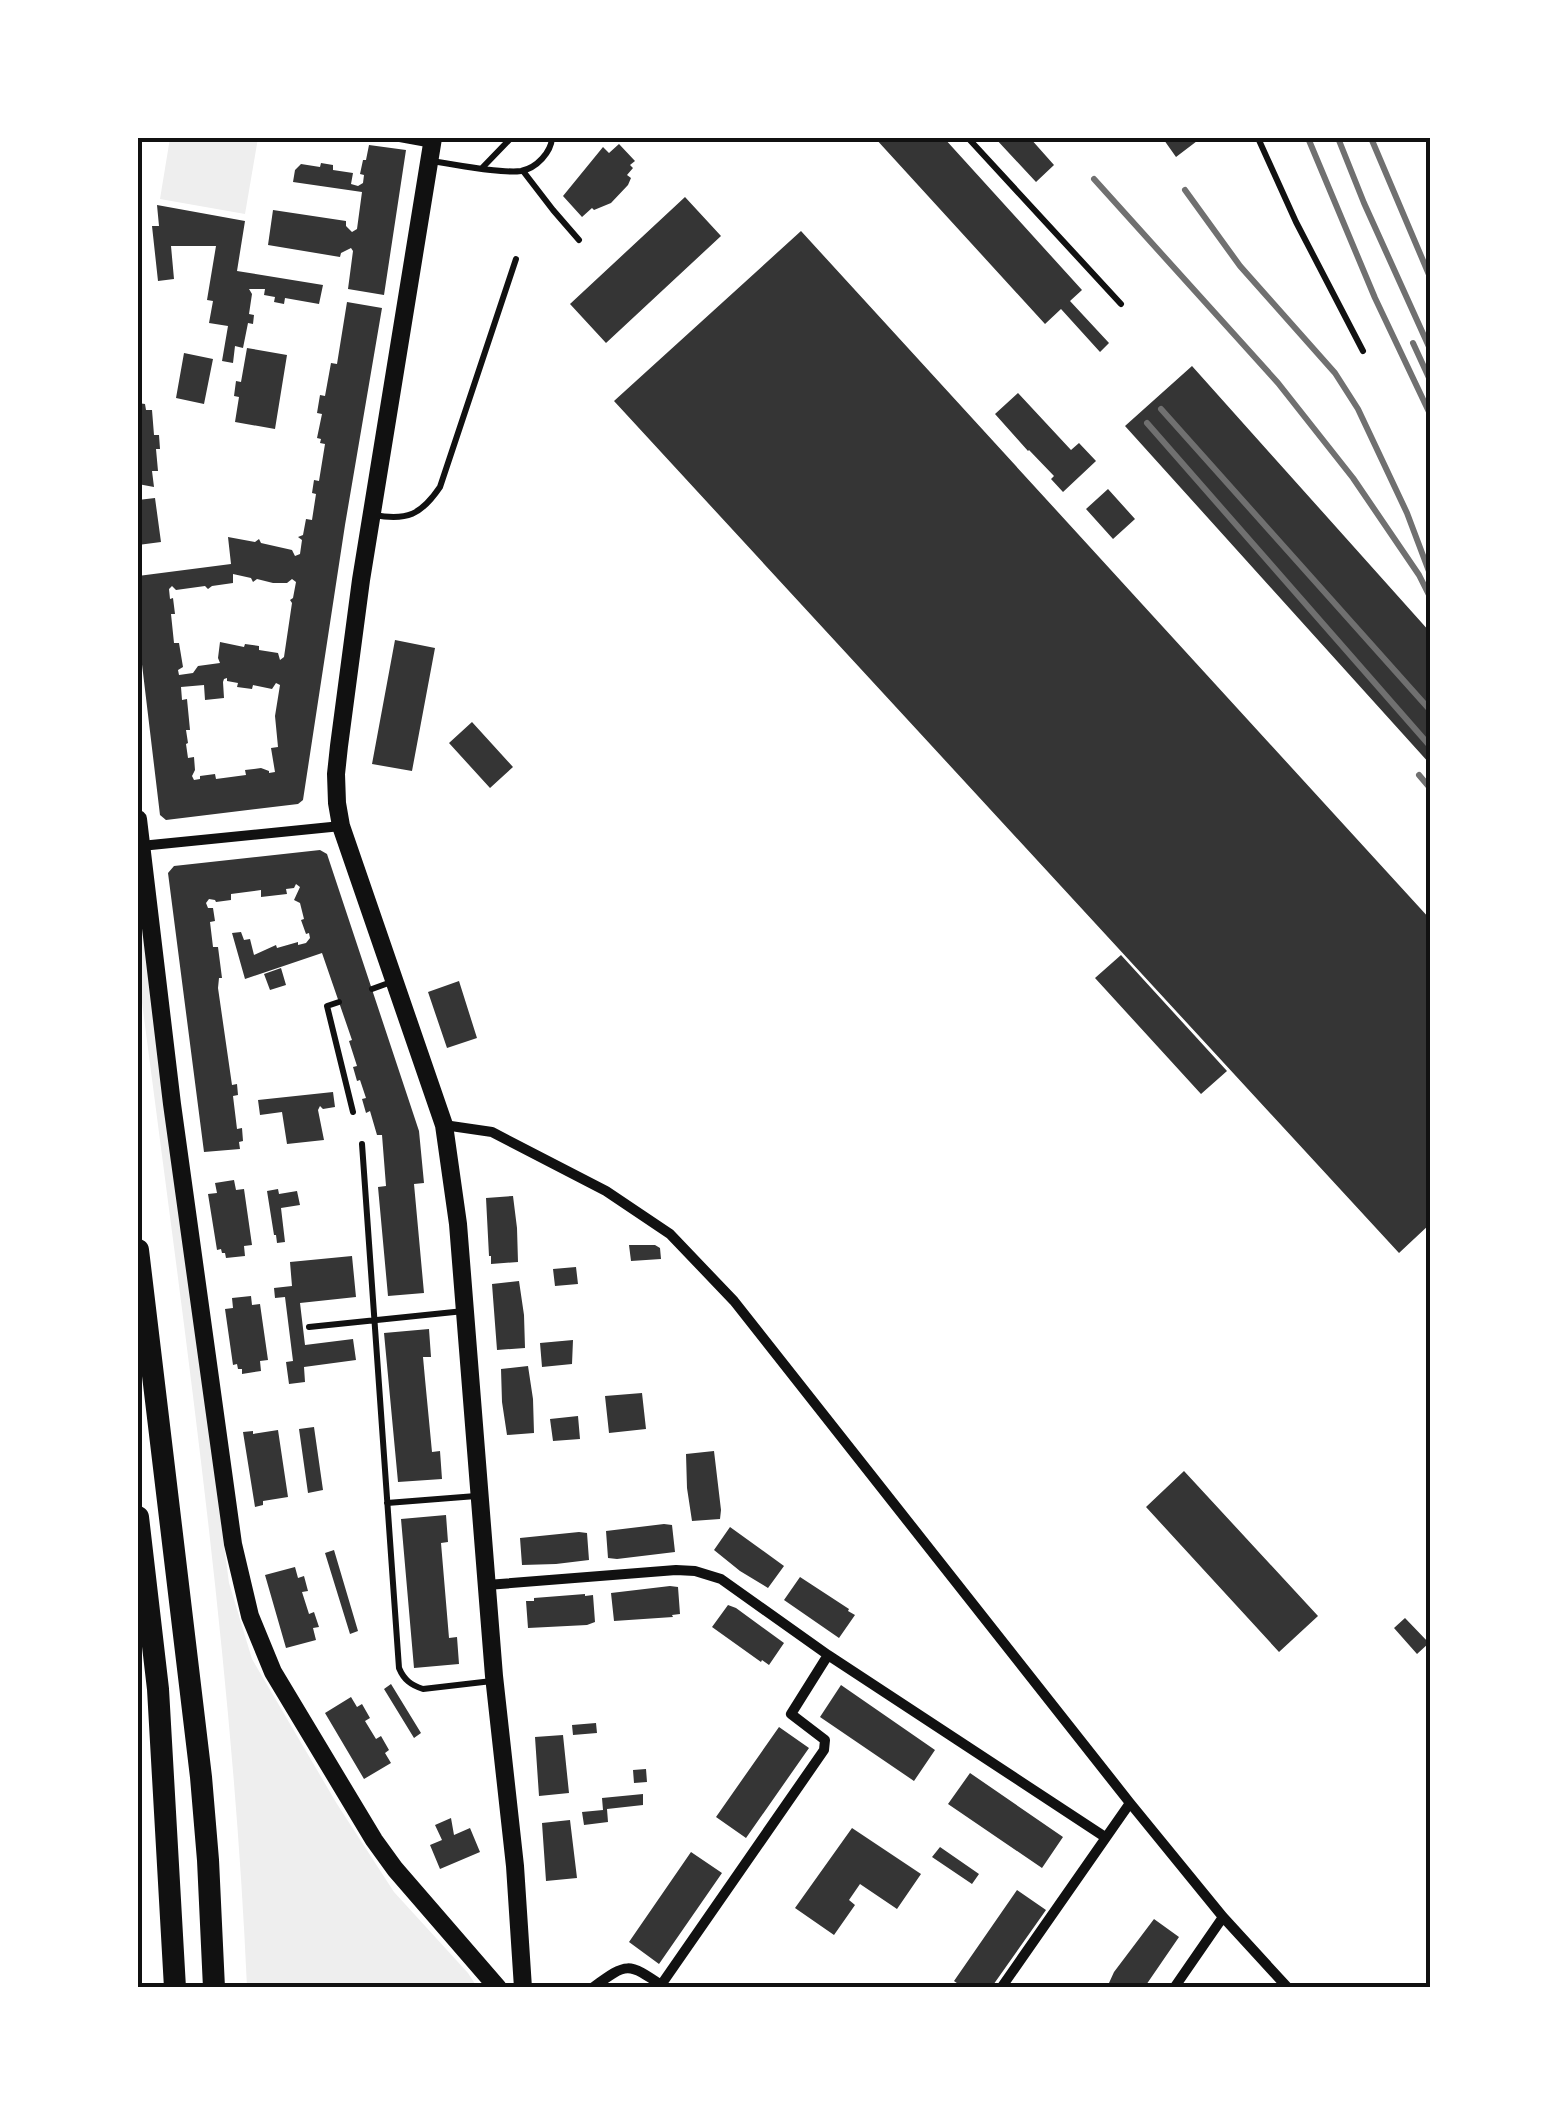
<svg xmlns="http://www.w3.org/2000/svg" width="1568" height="2125" font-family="'Exo 2',sans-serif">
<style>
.green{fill:#eee}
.building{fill:#353535;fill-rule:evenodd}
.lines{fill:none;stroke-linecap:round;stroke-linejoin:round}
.service{stroke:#111;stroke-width:6}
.minor{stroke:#111;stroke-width:10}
.tertiary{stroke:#111;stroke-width:18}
.primary{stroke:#111;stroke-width:22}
.rail{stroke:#707070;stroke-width:6}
.neatline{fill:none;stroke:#111;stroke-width:4}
</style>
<rect width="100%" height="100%" fill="#fff"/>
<!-- green -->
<path class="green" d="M170,138H258L245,214L160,199Z
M138,887L229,1583L252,1659L337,1804L394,1892L468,1973L477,1987H247C232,1647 181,1309 138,971Z"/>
<!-- building -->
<path class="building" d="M875,138H944L1082,290L1070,301L1109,343L1100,352L1061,309L1045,324Z
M995,138H1030L1054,165L1036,182Z
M1168,138H1201L1176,157L1164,140Z
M619,144L635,161L630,165L633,168L627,175L631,178L628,185L611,203L594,210L592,208L582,217L563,196L603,147L609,153Z
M369,145L406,150L384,295L348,289L353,251L351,248L341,253L340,257L268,245L273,210L346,221V226L352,232L357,229L362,192L293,182L295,170L301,164L320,167L321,163L333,165V170L353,173L351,184L358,186L363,183L364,175L360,174L363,160H366Z
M685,197L721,236L606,343L570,304Z
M157,205L245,221L237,271L323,285L319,304L285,298L284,304L274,302L275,297L264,295L265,289H249L252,294L249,314L254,315L253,324L248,323L243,348L235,346L233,363L222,361L228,326L209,323L213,301L207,300L216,246H171L174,279L158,281L152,226H159Z
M801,231L1430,919V1224L1399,1253L614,401Z
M347,302L382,308L345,525L303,800L298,804L166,820L160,815L138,631V576L231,564L228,537L255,542L259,539L261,543L292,550L295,556L300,554L302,540L298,537L303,535L306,519L312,520L316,494L312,493L314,480L319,481L325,444L320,443L321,439L317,438L322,414L317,413L320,395L325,396L331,363L337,364ZM233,574L251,578L253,582L257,579L273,583H287L292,579L296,582L293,598L290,600L292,603L284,657L280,660L278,653L259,650V646L245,644L244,647L220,642L218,658L220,663L198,666L193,673L179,675L178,670L183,667L179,643H174L171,614H175L173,598L170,599L169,589L172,586L176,590L205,586L208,589L212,586L233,583ZM227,678V681L238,683L237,687L252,689L253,685L272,689L276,683L280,685L275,716L278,747L271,748L275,772L269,773V771L261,768L245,770L246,775L216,779L215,774L200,776V779L194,780L192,776L195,770L194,757L188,758L186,744L188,743L186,730H190L187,699L182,700L181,687L204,685L205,700L224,698L223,682L224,679Z
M247,348L287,355L275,429L235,422L239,397L234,396L236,381L241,382Z
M184,353L213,359L204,404L176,398Z
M1192,366L1430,632V764L1125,426Z
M1018,393L1071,450L1079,443L1096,461L1063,492L1051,479L1054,476L1029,450L1028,451L995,414Z
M138,403L145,404L146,410H152L154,435H159L160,449H156L158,471H152L154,487L138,484Z
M1108,489L1135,519L1113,539L1086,509Z
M155,498L161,542L138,545V500Z
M395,640L435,648L412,771L372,764Z
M472,722L513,767L490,788L449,743Z
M320,850L327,854L419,1131L424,1183L414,1184L424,1293L388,1296L378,1187L386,1186L382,1135H377L370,1111L366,1113L362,1099L366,1098L360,1080L357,1081L353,1067L357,1066L349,1041L352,1040L322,953L245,979L232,933L241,932L244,940L250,939L254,955L276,945L277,948L298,942V945L306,943L310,938L309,933L306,934L301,920L304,919L300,903L294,900L300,887L296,884L294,888L286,889L287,894L261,897V890L231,894V900L216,902L215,900L209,899L206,903L208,908H213L215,921L210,922L213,947H218L222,978H219L218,988L232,1085L237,1084L238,1095L233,1096L237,1129L242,1128L243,1141L239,1142L240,1149L204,1152L168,873L174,866Z
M1121,955L1227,1071L1201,1094L1095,978Z
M281,968L286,985L270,990L264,974Z
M459,981L477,1038L447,1048L428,992Z
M333,1092L335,1107L323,1109L320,1106L318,1110L324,1140L287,1144L282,1112L260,1115L258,1100Z
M234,1180L236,1190L244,1189L252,1245L244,1246L245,1256L226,1258L225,1253H222L221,1249L217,1250L208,1194L217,1193L215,1183Z
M278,1189L279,1194L297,1191L300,1205L281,1208L285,1242L277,1243L276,1235H274L267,1191Z
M513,1196L517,1228L518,1262L491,1264V1256H489L486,1198Z
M629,1245H655L660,1248L661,1259L631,1261Z
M352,1256L356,1297L300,1303L305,1345L353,1339L356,1360L304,1367L305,1382L289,1384L286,1362L293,1361L285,1297L275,1298L274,1288L292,1286L290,1262Z
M576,1267L578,1284L555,1286L553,1269Z
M519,1281L524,1315L525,1348L497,1350L492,1284Z
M251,1296L252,1305L260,1304L268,1360L260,1361L261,1371L242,1374V1369H238L237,1364L233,1365L225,1309L233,1308L232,1298Z
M429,1329L431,1357H423L425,1379L432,1452L440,1451L442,1479L398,1482L384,1333Z
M573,1340L572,1364L542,1367L540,1343Z
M528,1366L533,1399L534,1433L507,1435L502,1402L501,1369Z
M642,1393L646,1429L609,1433L605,1396Z
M578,1416L580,1439L553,1441L550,1419Z
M314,1427L323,1490L308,1493L299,1429Z
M278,1430L288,1497L263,1501V1505L255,1507L243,1432L253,1431V1434Z
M714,1451L721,1510L720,1519L692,1521L687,1488L686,1454Z
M1184,1471L1318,1616L1279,1652L1146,1507Z
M446,1515L448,1542L441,1543L449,1638L457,1637L459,1664L414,1668L401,1519Z
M664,1524L672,1525L675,1552L617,1559L608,1558L606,1531Z
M730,1527L784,1566L768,1588L740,1571L714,1550Z
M579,1532L587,1533L589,1560L556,1564L522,1565L520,1538Z
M334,1550L358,1631L350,1634L325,1553Z
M295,1567L298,1578L304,1576L308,1591L302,1592L309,1614L314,1612L319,1627L313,1628L316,1640L286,1648L265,1575Z
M800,1577L849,1609L848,1611L855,1615L839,1638L784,1600Z
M670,1586L678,1587L680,1614L672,1615L673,1617L614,1621L611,1593Z
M585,1594V1596L593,1595L595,1622L587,1625L528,1628L526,1601H534V1598Z
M728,1605L736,1608L784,1643L769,1665L762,1660L761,1662L712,1627Z
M1405,1618L1429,1643L1417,1654L1394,1628Z
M391,1684L421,1733L414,1738L384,1689Z
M841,1685L935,1750L914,1781L820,1717Z
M351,1697L357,1707L362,1704L370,1718L365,1721L376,1739L381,1736L389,1750L385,1753L391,1763L364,1779L325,1713Z
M596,1723L597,1733L573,1735L572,1725Z
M779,1727L809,1748L746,1838L716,1817Z
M563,1735L569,1793L539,1796L535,1737Z
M646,1769L647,1782L634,1783L633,1770Z
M970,1773L1063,1837L1042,1868L948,1804Z
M643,1794V1805L607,1809L608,1822L584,1825L582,1812L603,1810L602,1798Z
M451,1818L454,1835L470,1828L480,1852L440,1869L430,1845L442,1840L435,1825Z
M570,1820L577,1878L546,1881L542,1823Z
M852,1828L921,1874L897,1909L860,1884L849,1900L855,1905L834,1935L795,1908Z
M940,1847L979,1874L972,1884L932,1857Z
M691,1852L722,1873L659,1964L629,1942Z
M1017,1890L1046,1910L991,1988H964L954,1981Z
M1154,1919L1179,1937L1144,1988H1115L1109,1983L1114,1972Z"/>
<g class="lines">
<!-- service -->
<path class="service" d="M394,138L427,144
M968,138L1121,304
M1258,138L1296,222L1363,351
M431,161C454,164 501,174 521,171C537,168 551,152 552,138
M483,167L511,138
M523,171L553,210L579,240
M374,515C407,521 421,515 440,487L516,259
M372,989L394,981
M339,1002L327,1006L353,1112
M362,1144L399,1668C404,1680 411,1685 423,1689L492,1681
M309,1327L464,1311
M387,1503L476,1496"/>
<!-- minor -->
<path class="minor" d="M141,846L341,826
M444,1125L492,1132L606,1191L670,1234L734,1301L1130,1803L1223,1917L1288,1988
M487,1585L676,1570L695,1571L721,1579L828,1655L1105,1837
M661,1985L824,1750L825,1740L791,1714L828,1655
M592,1988C628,1962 627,1962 664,1987
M1001,1988L1130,1803
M1174,1988L1223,1917"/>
<!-- tertiary -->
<path class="tertiary" d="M433,138L361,580L339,746L336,774L337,803L341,826L444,1125L458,1224L494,1676L515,1866L523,1988
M138,819L172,1104L233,1544L250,1616L273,1672L374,1840L395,1869L498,1988"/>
<!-- primary -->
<path class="primary" d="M138,1250L201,1777L208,1860L214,1988
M138,1517L158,1689L175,1988"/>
<!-- rail -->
<path class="rail" d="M1308,138L1375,298L1430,414
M1338,138L1364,203L1430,349
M1371,138L1430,277
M1094,179L1278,383L1353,478L1419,575L1430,597
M1185,190L1240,266L1335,373L1358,409L1407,513L1430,574
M1413,343L1430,380
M1161,409L1430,710
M1147,423L1430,746
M1419,775L1430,788"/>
</g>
<!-- border -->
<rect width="1568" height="2125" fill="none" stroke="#ffffff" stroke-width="280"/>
<rect x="140" y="140" width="1288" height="1845" class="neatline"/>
</svg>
